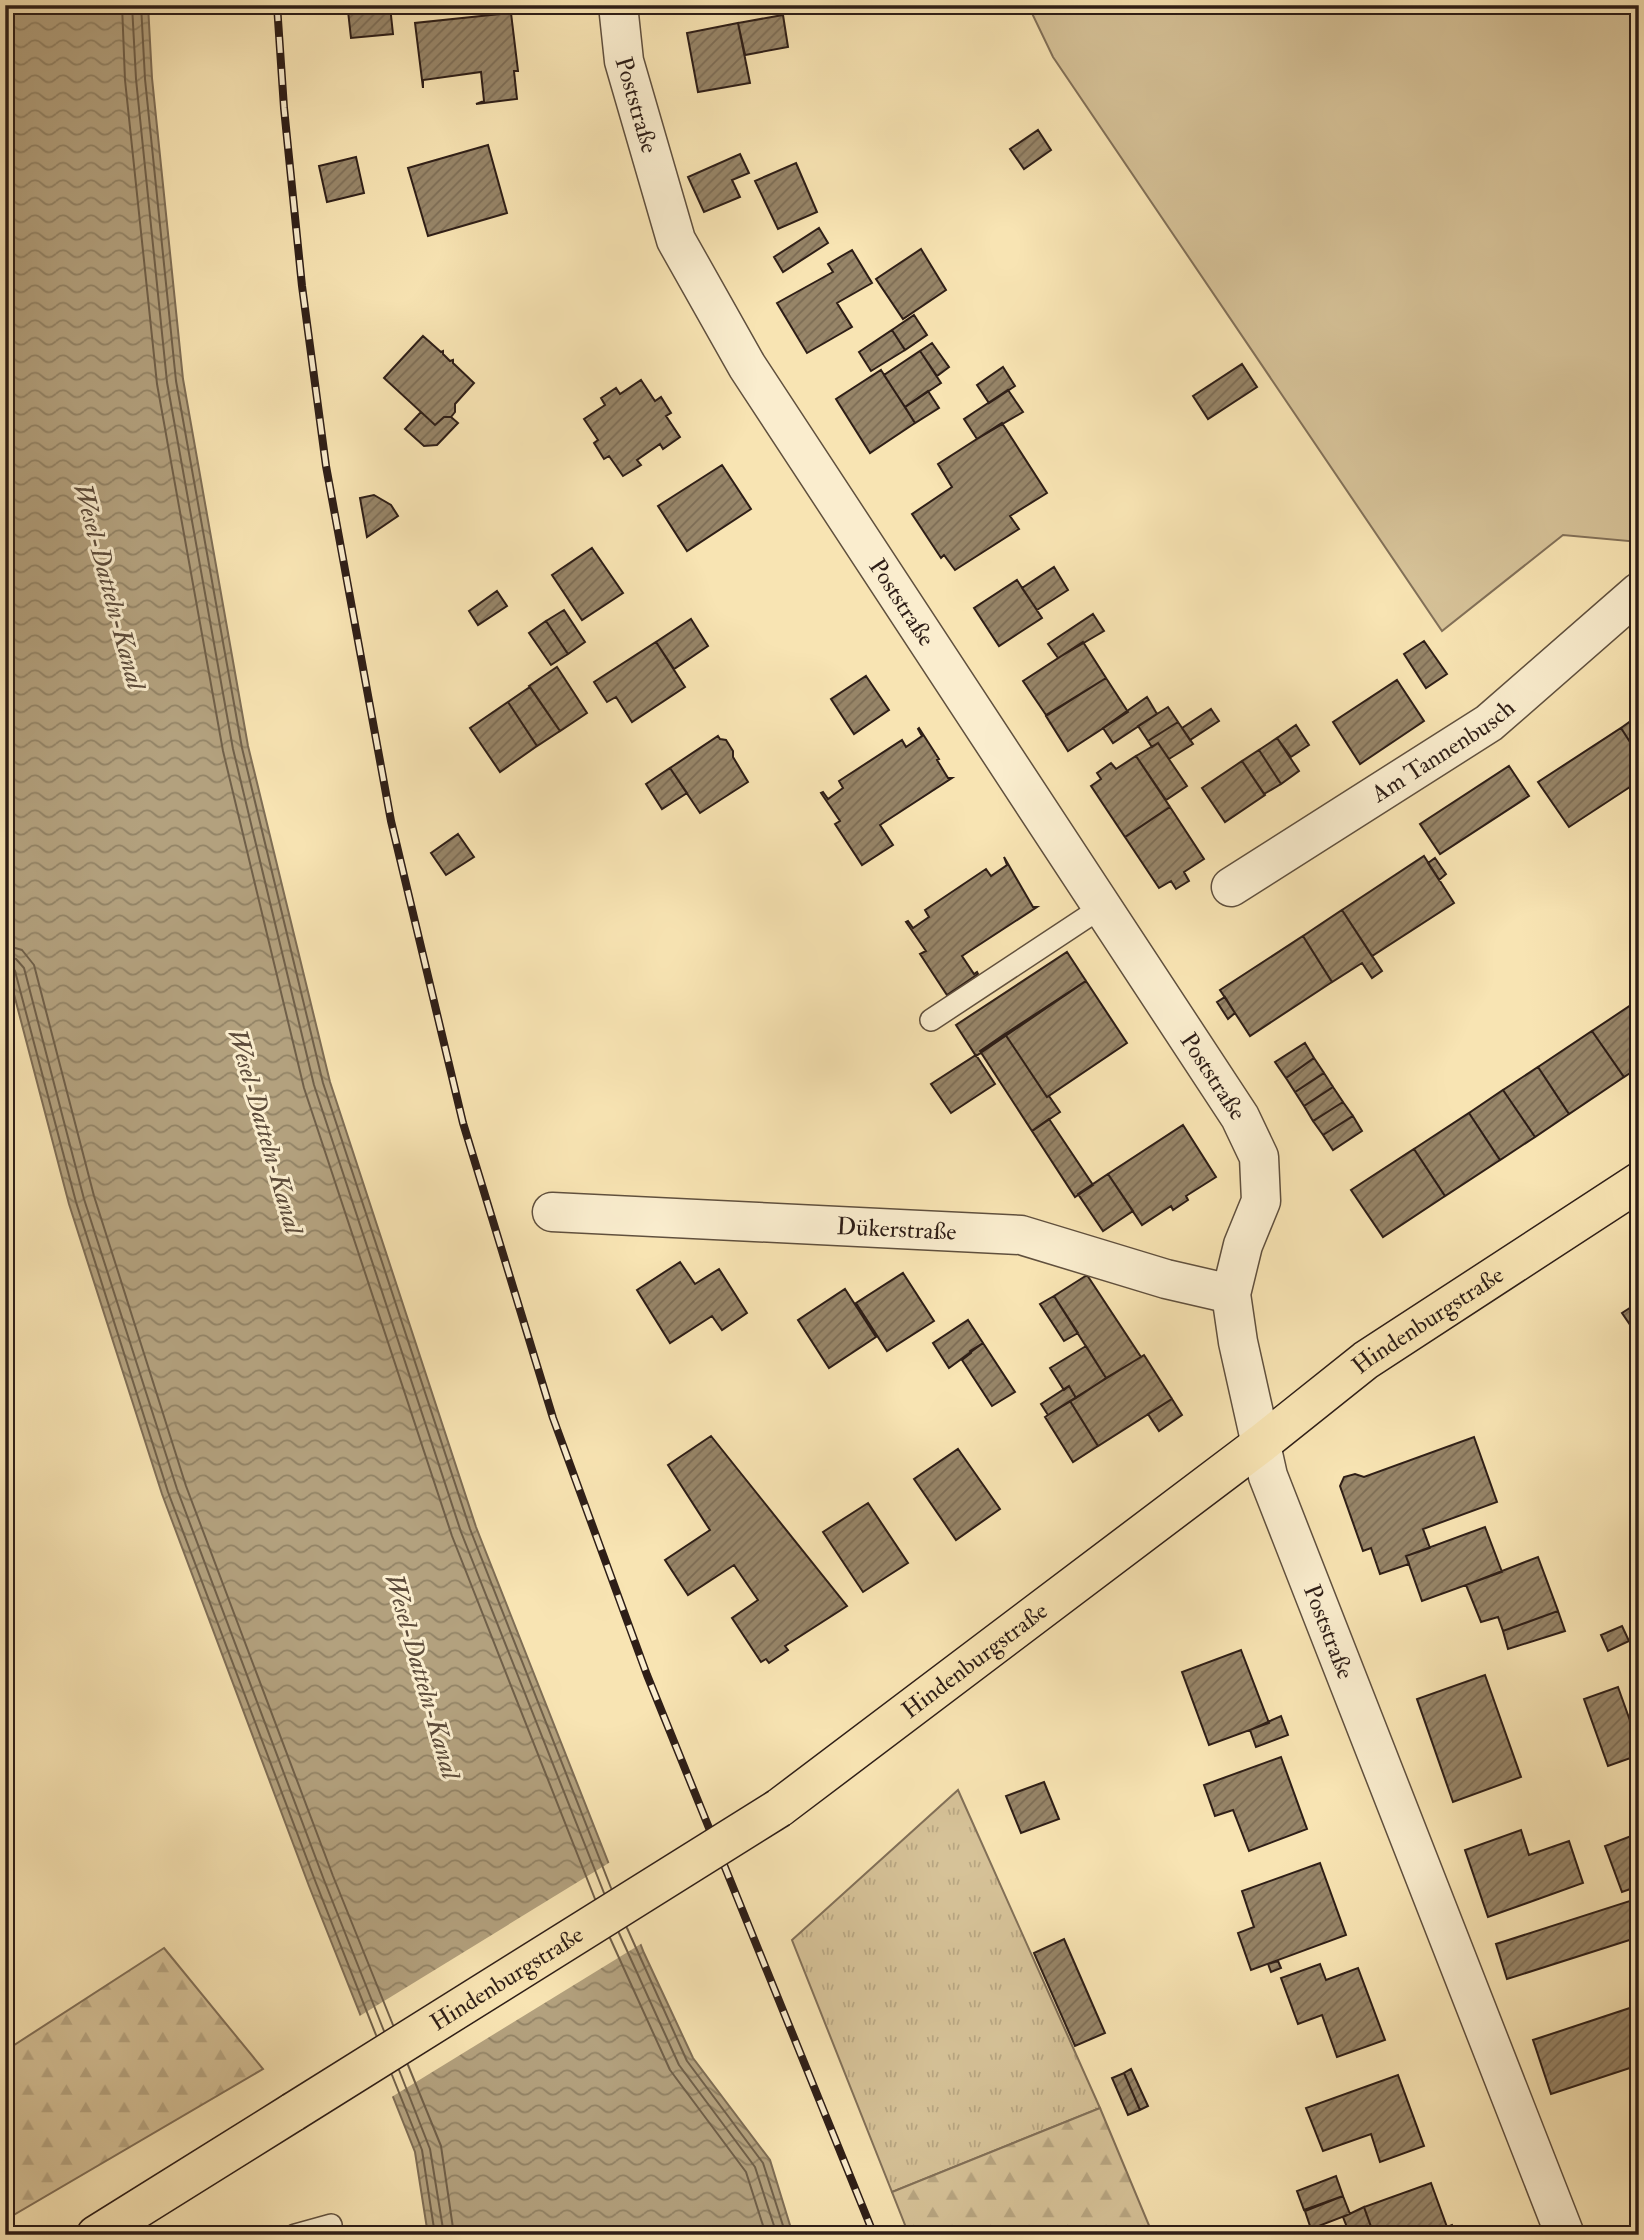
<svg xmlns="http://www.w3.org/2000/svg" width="1644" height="2240" font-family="'IM FELL Double Pica',serif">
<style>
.grass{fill:url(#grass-tufts);stroke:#827058;stroke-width:2}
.forest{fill:url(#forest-firs);stroke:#827058;stroke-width:2}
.park{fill:#d6c298;stroke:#827058;stroke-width:2}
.water{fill:url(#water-waves);stroke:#7e6d55;stroke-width:2}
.pier{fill:#f8e4b3}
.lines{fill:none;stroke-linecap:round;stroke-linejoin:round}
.shore{stroke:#70604a;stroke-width:2}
.building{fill:url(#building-hatch);stroke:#2e1e17;stroke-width:2}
.service-casing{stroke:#60503e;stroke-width:24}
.minor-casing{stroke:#60503e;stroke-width:41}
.primary-casing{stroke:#2e1e17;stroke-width:41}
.service{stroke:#faedce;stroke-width:21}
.minor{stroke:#faedce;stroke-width:38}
.primary{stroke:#f8e4b3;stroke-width:38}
.rail-casing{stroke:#2e1e17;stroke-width:8}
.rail{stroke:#faedce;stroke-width:5;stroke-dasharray:16;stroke-linecap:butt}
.primary-bridge-casing{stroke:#2e1e17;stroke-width:41;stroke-linecap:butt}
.primary-bridge{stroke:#f8e4b3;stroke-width:38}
.labels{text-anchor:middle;stroke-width:6;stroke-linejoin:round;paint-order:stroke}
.street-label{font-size:24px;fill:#2e1e17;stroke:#faedce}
.water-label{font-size:26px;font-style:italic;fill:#5d4c3b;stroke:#faedce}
</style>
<defs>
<pattern id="grass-tufts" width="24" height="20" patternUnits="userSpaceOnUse" patternTransform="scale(1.75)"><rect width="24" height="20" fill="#d6c298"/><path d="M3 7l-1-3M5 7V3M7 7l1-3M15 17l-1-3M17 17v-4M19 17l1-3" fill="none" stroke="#b8a682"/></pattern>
<pattern id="forest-firs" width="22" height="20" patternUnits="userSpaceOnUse" patternTransform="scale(1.75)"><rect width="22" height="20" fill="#d6c298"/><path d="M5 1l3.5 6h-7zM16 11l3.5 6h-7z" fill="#b8a682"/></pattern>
<pattern id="water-waves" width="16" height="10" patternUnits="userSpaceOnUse" patternTransform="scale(1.75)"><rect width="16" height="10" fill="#b3a17e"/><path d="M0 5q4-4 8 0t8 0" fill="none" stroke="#928366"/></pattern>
<pattern id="building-hatch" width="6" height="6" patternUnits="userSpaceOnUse" patternTransform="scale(1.75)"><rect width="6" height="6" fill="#978568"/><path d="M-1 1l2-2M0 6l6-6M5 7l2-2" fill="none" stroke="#7c6c55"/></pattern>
</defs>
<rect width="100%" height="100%" fill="#f8e4b3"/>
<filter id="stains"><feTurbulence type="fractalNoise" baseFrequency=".00286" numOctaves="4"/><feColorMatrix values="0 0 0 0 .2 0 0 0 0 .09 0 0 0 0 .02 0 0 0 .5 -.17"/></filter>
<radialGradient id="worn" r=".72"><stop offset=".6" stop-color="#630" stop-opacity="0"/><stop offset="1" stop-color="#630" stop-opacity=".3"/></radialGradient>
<!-- grass -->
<path class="grass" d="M958,1790L1100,2108L892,2192L792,1940Z"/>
<!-- forest -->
<path class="forest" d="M164,1948L263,2069L5,2220V2051Z
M1100,2108L1153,2235H909L892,2192Z"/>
<!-- park -->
<path class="park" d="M1028,5H1639V542L1563,535L1442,631L1053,57Z"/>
<!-- water -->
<path class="water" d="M5,5H148L152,78L183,379L248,746L330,1082L476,1527L644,1953L693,2058L770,2160L793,2235H428L415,2152L309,1886L162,1494L69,1204L5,960Z"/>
<!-- pier -->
<path class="pier" d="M612,1861L644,1942L390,2098L358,2017Z"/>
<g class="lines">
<!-- shore -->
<path class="shore" d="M122,5L125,80L157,384L223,751L304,1088L452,1536L595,1899
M132,5L136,79L167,382L233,749L314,1085L461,1532L604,1893
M141,5L145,79L176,381L242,748L323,1083L470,1529L611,1888
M5,945L22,950L34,965L94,1196L186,1486L333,1876L393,2025
M5,956L16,959L24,968L84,1199L177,1489L324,1880L384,2031
M5,965L12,966L15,971L76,1202L168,1492L316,1883L376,2035
M627,1928L687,2061L763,2163L786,2235
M619,1933L679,2065L755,2167L777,2235
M610,1938L670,2070L746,2172L766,2235
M408,2065L441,2146L454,2235
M399,2070L430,2149L444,2235
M392,2075L422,2150L435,2235"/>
</g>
<!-- building -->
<path class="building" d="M390,6L393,34L351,38L348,11Z
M511,13L518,71H514L517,99L476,104L484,101L481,72L423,80V88L415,23Z
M783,15L788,47L745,55L738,23Z
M738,23L750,83L698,92L687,33Z
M1038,130L1051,150L1024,169L1010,149Z
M488,145L507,213L428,236L408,168Z
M740,154L749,173L732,180L740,197L704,212L688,177Z
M356,157L364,193L327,202L319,166Z
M796,163L817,212L778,229L755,181Z
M819,228L828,243L783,272L774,257Z
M921,249L946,290L903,319L876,279Z
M852,250L872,283L837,303L852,327L807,353L777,303L833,272L828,264Z
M914,315L927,335L905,350L892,330Z
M892,330L905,350L871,371L859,352Z
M423,336L441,352L443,351V354L450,361L453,360V363L474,383L455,404V412L451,417H444L435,425L384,378Z
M932,343L949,367L937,376L920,351Z
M920,351L941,383L905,407L884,375Z
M1242,364L1257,387L1208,419L1193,396Z
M1003,367L1015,386L989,403L977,385Z
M881,370L915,423L870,453L836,399Z
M641,380L655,401L661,397L671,413L666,416L680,437L663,449L660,444L637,460L641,465L623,476L609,456L604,459L594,443L598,440L584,419L605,405L601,398L616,388L620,394Z
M1008,390L1023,412L977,439L964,419Z
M928,391L939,408L915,423L905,407Z
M421,412L435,425L444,417H451L458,423L437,445L424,446L405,429Z
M1002,423L1047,493L1010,516L1019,529L955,570L944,555L941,558L912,514L952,487L938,464Z
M722,465L751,509L687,551L658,506Z
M374,495L391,505L398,516L367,537L360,498Z
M592,548L623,593L582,620L552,575Z
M1054,567L1068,590L1037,610L1022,588Z
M1017,580L1042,618L999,646L974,608Z
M497,591L507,606L478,625L469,611Z
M564,610L585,642L568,654L546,621Z
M1093,614L1104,631L1058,658L1048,644Z
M691,619L708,646L674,669L656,642Z
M546,621L568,654L551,665L529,633Z
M1424,641L1447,674L1426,688L1404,654Z
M656,642L685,687L632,722L616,697L607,702L594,682Z
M1083,642L1106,678L1046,715L1023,681Z
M557,667L587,713L560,731L529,686Z
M866,676L889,710L854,734L831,699Z
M1106,678L1128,712L1068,751L1046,716Z
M1397,680L1424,721L1360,764L1333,722Z
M530,687L560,731L537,746L508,702Z
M1147,697L1157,714L1113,743L1103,728Z
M508,702L537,746L500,772L470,728Z
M1168,707L1178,722L1148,741L1138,726Z
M1211,709L1219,721L1190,740L1182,728Z
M1639,715V756L1621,728Z
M1178,722L1193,744L1169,759L1158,743L1152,747L1148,741Z
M1296,725L1309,745L1291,757L1277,738Z
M919,728L939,759L937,760L948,778H952L880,825L893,845L862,865L835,824L840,821L821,793L823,792L828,799L843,788L839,781L902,740L906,747L922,736L918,729Z
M1621,728L1639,756V781L1569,827L1538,782Z
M718,736L720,739L726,740L733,751V757L748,782L700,813L670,768Z
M1277,738L1299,771L1281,784L1259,750Z
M1158,743L1187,786L1166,800L1136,756Z
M1259,750L1281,784L1264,794L1242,761Z
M1136,756L1170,807L1125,837L1091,786L1101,779L1097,773L1111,763L1116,769Z
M1242,761L1265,795L1225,822L1202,788Z
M1509,766L1529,796L1440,854L1420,824Z
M670,768L687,793L662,809L646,784Z
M1170,807L1204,859L1184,872L1189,881L1176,889L1171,881L1159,888L1125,837Z
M458,834L474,857L446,875L431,853Z
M1424,856L1454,903L1372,956L1342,910Z
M1004,857L1033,907H1037L962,956L974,974L977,972L978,974L947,995L920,954L926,951L906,922L908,921L913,928L929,917L925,910L986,869L991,876L1007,865Z
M1435,858L1446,874L1439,880L1428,863Z
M1342,910L1382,971L1372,978L1362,963L1332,982L1303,936Z
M1303,936L1332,982L1250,1036L1220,990Z
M1067,952L1086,981L976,1056L956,1025Z
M1086,981L1127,1043L1047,1097L1005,1034Z
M1225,997L1235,1013L1228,1019L1217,1002Z
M1634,1003L1639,1011V1067L1624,1077L1592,1031Z
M1592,1031L1624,1077L1569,1114L1538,1067Z
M1005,1034L1047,1097L1049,1096L1060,1112L1032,1131L980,1051Z
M1305,1043L1314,1058L1286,1078L1275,1062Z
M976,1055L995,1084L951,1113L931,1084Z
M1314,1058L1324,1073L1295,1092L1286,1078Z
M1538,1067L1569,1114L1535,1137L1503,1090Z
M1324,1073L1333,1087L1304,1106L1295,1092Z
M1333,1087L1343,1102L1313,1121L1304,1106Z
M1503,1090L1535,1137L1500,1160L1469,1113Z
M1343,1102L1353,1116L1323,1135L1313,1121Z
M1469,1113L1500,1160L1445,1196L1414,1149Z
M1353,1116L1362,1131L1333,1150L1323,1135Z
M1049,1119L1093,1185L1075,1197L1032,1131Z
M1183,1125L1216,1177L1186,1196L1188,1200L1173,1210L1171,1206L1142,1225L1108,1174Z
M1414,1149L1445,1196L1383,1237L1351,1190Z
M1108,1174L1133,1211L1103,1231L1078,1194Z
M680,1262L695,1284L719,1269L747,1313L722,1330L712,1316L670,1343L637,1290Z
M903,1273L934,1321L887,1351L856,1303Z
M1087,1275L1141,1357L1106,1378L1054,1296Z
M845,1289L876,1337L829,1368L798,1320Z
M1054,1296L1078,1333L1064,1341L1040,1304Z
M1639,1302V1338L1622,1313Z
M968,1320L983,1343L949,1368L933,1343Z
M983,1343L1015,1392L992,1406L962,1360L971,1353L970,1351Z
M1086,1346L1106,1378L1076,1398L1069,1386L1064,1390L1050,1368Z
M1144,1355L1172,1399L1098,1446L1070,1401Z
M1069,1386L1076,1398L1048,1415L1041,1404Z
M1172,1399L1182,1415L1159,1431L1148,1414Z
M1070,1401L1098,1446L1073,1462L1045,1417Z
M711,1436L847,1606L785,1646L788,1650L769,1663L766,1659L761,1662L732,1618L758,1600L734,1565L688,1595L665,1560L710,1530L668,1465Z
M1474,1437L1497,1502L1423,1529L1430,1548L1406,1556L1409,1564L1380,1574L1371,1548L1363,1551L1340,1486L1344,1477L1355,1474L1364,1477Z
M958,1449L1000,1509L956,1540L914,1479Z
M868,1503L908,1563L863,1592L823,1532Z
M1485,1527L1502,1572L1422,1601L1406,1556Z
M1538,1557L1558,1611L1503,1631L1498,1617L1481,1622L1466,1585Z
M1558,1611L1565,1631L1508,1649L1503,1631Z
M1622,1626L1629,1641L1608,1651L1601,1635Z
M1241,1650L1269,1723L1209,1745L1182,1672Z
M1485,1675L1521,1777L1453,1802L1417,1699Z
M1618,1687L1639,1746V1755L1608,1766L1584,1699Z
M1281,1716L1288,1735L1256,1747L1250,1730Z
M1281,1757L1307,1829L1249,1851L1233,1810L1215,1816L1204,1785Z
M1044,1782L1059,1819L1021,1833L1006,1796Z
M1521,1830L1529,1855L1569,1841L1583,1883L1488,1917L1465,1850Z
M1639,1833V1886L1622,1892L1605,1846Z
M1320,1863L1346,1935L1251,1970L1238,1933L1254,1927L1242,1891Z
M1639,1898V1937L1507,1979L1496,1944Z
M1064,1939L1105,2033L1075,2046L1034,1953Z
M1278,1961L1281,1968L1271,1972L1268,1964Z
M1320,1964L1326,1980L1358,1968L1385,2040L1337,2057L1322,2015L1298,2024L1281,1978Z
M1639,2005V2065L1551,2094L1533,2040Z
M1131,2069L1148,2106L1140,2110L1124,2073Z
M1124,2073L1140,2110L1128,2115L1112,2078Z
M1398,2075L1424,2146L1380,2162L1371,2134L1323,2151L1306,2108Z
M1336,2176L1343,2196L1304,2210L1297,2191Z
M1431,2183L1447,2227L1452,2225L1456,2235H1374L1364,2207Z
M1343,2196L1350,2214L1311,2229L1305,2211Z
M1364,2207L1374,2235H1350L1343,2217Z"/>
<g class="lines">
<defs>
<path id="service" d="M931,1020L1102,907
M295,2235L331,2225"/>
<g id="minor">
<path id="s1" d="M618,5L624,61L676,240L747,366L1240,1117L1259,1157L1261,1201L1243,1245L1231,1294L1238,1342L1268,1476L1565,2235"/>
<path id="s2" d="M1231,887L1489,723L1639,592"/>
<path id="s3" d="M552,1212L1021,1235L1166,1279L1231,1294"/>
</g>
<g id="primary">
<path id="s4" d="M779,1808L1262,1443L1366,1360L1639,1182"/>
<path d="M96,2235L293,2112"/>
</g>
</defs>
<!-- service casing -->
<use href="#service" class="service-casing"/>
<!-- minor casing -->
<use href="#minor" class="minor-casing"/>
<!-- primary casing -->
<use href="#primary" class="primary-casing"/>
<!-- service -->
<use href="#service" class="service"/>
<!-- minor -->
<use href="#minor" class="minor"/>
<!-- primary -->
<use href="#primary" class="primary"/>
<defs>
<path id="rail" d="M277,5L284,108L302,286L326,466L391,821L463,1123L553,1418L647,1675L874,2235"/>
</defs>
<!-- rail casing -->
<use href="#rail" class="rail-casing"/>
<!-- rail -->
<use href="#rail" class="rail"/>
<defs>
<g id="primary-bridge">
<path id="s5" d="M293,2112L779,1808"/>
</g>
</defs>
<!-- primary-bridge casing -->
<use href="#primary-bridge" class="primary-bridge-casing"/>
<!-- primary-bridge -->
<use href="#primary-bridge" class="primary-bridge"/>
</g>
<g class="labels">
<!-- street labels -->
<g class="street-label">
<text dy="8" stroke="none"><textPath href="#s1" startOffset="102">Poststraße</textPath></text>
<text dy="8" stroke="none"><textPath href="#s1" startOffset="670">Poststraße</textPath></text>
<text dy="8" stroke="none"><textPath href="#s2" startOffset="252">Am Tannenbusch</textPath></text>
<text dy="8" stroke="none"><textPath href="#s1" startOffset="1237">Poststraße</textPath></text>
<text dy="8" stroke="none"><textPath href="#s3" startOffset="345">Dükerstraße</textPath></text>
<text dy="8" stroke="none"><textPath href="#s4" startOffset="812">Hindenburgstraße</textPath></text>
<text dy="8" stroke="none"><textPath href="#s1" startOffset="1825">Poststraße</textPath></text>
<text dy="8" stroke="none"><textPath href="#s4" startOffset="245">Hindenburgstraße</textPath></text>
<text dy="8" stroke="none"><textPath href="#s5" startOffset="252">Hindenburgstraße</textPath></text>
</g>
<!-- water labels -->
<g class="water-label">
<text transform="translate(110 586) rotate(75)" y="9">Wesel-Datteln-Kanal</text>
<text transform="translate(266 1131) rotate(74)" y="9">Wesel-Datteln-Kanal</text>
<text transform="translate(423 1676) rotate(74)" y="9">Wesel-Datteln-Kanal</text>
</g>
</g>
<!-- margin -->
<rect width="1644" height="2240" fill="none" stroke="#f8e4b3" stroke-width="28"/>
<rect x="7" y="7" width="1630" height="2226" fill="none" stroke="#2e1e17" stroke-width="3.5"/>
<rect x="14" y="14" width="1616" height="2212" fill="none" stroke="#2e1e17" stroke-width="2"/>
<rect width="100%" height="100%" filter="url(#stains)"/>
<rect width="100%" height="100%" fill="url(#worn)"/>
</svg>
